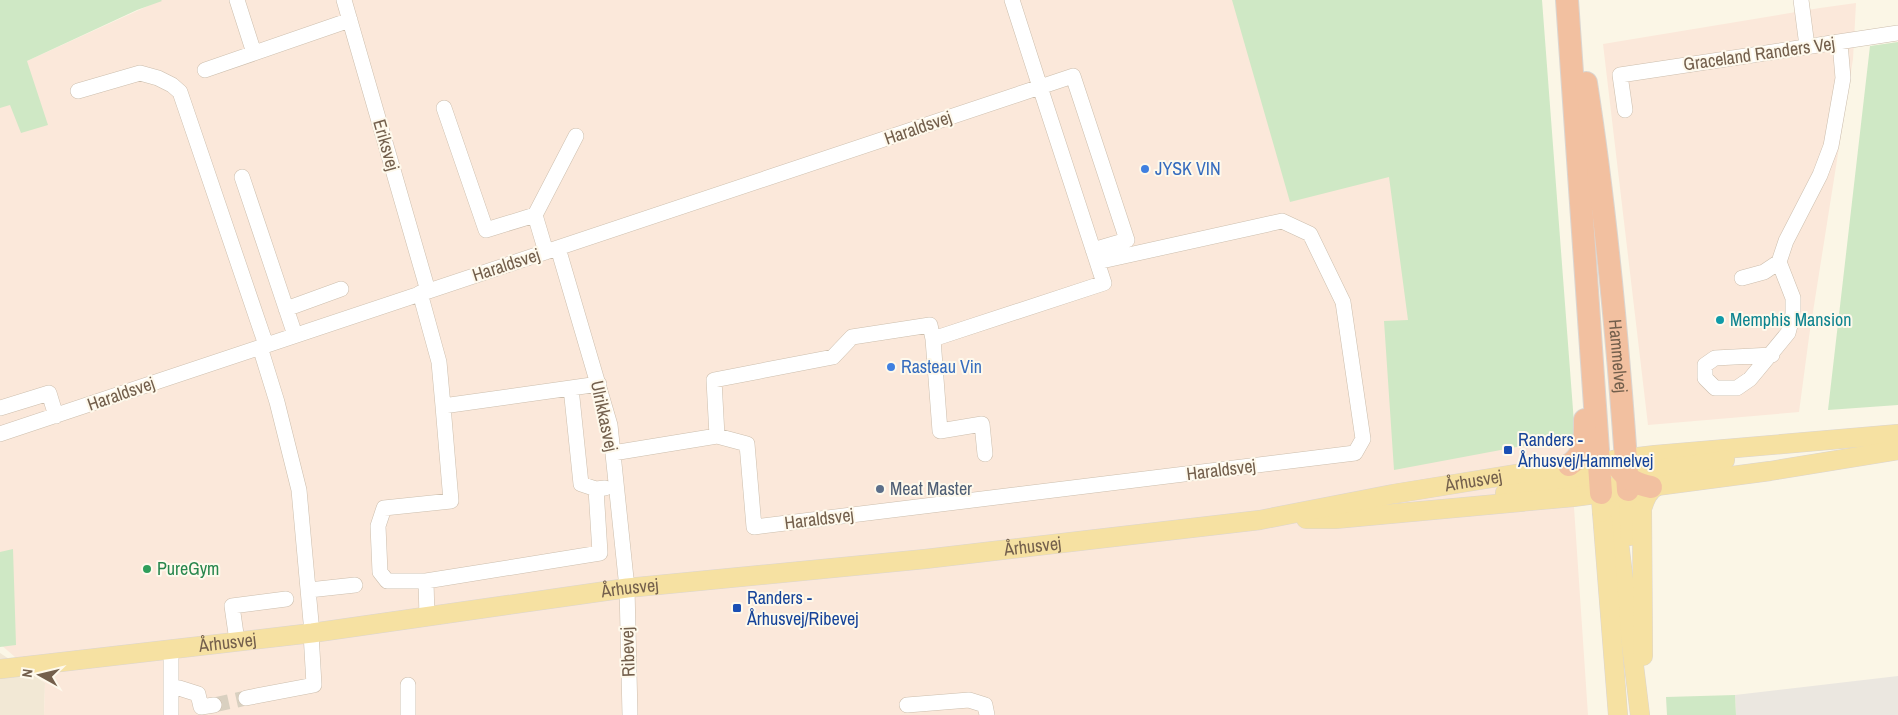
<svg xmlns="http://www.w3.org/2000/svg" width="1898" height="715" font-family="'Archivo Narrow',sans-serif">
<style>
.residential{fill:#f2e8d5}
.commercial{fill:#fbe8da}
.industrial{fill:#ebe7e0}
.green{fill:#cfe8c5}
.lines{fill:none;stroke-linecap:round;stroke-linejoin:round}
.minor-tunnel{stroke:#d9d0c0;stroke-width:15;stroke-dasharray:15 8;stroke-linecap:butt}
.minor-casing{stroke:#ccbead;stroke-width:16}
.major-casing{stroke:#dbd5d0;stroke-width:20}
.highway-casing{stroke:#dbd5d0;stroke-width:24}
.minor{stroke:#fff;stroke-width:15}
.major{stroke:#f6e1a2;stroke-width:19}
.highway{stroke:#f2c0a0;stroke-width:22}
.shop-dot{fill:#3f7fe0;stroke:#fef9ec;stroke-width:2}
.culture-dot{fill:#0f9aa8;stroke:#fef9ec;stroke-width:2}
.transit-dot{fill:#1a4fb4;stroke:#fef9ec;stroke-width:2}
.service-dot{fill:#5c6f8a;stroke:#fef9ec;stroke-width:2}
.leisure-dot{fill:#2e9e5b;stroke:#fef9ec;stroke-width:2}
.labels{text-anchor:middle;stroke-width:4;stroke-linejoin:round;paint-order:stroke}
.street-label{font-size:18px;fill:#735f4c;stroke:#fef9ec}
.shop-label{font-size:18px;fill:#366cbe;stroke:#fef9ec;text-anchor:start}
.culture-label{font-size:18px;fill:#0d838f;stroke:#fef9ec;text-anchor:start}
.transit-label{font-size:18px;fill:#164399;stroke:#fef9ec;text-anchor:start}
.service-label{font-size:18px;fill:#4e5e75;stroke:#fef9ec;text-anchor:start}
.leisure-label{font-size:18px;fill:#27864d;stroke:#fef9ec;text-anchor:start}
</style>
<rect width="100%" height="100%" fill="#fbf6e6"/>
<!-- residential -->
<path class="residential" d="M0,653L45,683L44,715H0Z"/>
<!-- commercial -->
<path class="commercial" d="M161,0H1527L1569,433L1588,715H44L45,683L0,644V60L27,61Z
M1856,3L1853,59L1809,337L1799,412L1648,425L1603,44L1820,8Z"/>
<!-- industrial -->
<path class="industrial" d="M1898,676V715H1736L1735,695Z"/>
<!-- green -->
<path class="green" d="M0,0H161L162,1L137,10L27,61L48,125L21,133L10,105L0,108Z
M1232,0H1542L1575,436L1394,470L1384,321L1408,320L1389,177L1290,202Z
M1898,42V405L1828,410L1870,46Z
M13,549L16,645L0,647V552Z
M1735,695L1736,715H1667L1666,697Z"/>
<g class="lines">
<!-- minor-tunnel -->
<path class="minor-tunnel" d="M214,705L246,698"/>
<defs>
<path id="minor" d="M237,0L254,53
M344,0L428,291
M1801,0L1807,46
M205,70L350,20
M78,91L140,73L158,78L172,85L180,92L266,345
M444,108L486,230L535,215
M1625,110L1620,75L1898,33
M242,177L295,335
M558,248L610,425L627,588L630,715
M546,252L535,215L576,136
M1742,278L1764,272L1779,262
M420,293L439,362L443,406
M286,309L341,289
M933,339L1104,283L1040,87L1073,76L1127,240L1093,250
M260,347L277,402L299,490L312,633
M1772,355L1715,358L1705,365V378L1715,388H1737L1750,379L1788,333L1793,314V298L1779,262L1786,241L1820,175L1831,146L1843,78L1840,43
M571,388L581,484L596,489L605,488
M0,408L49,393L56,416
M0,434L1040,87L1012,0
M613,453L717,436
M985,454L982,424L940,431L933,339L930,325L852,337L833,357L714,380L717,436L747,444L754,527L1355,453L1363,439L1343,302L1310,234L1282,221L1097,262
M426,581L600,553L596,489
M309,590L355,585
M427,617L426,581H387L380,572L378,526L384,508L451,501L443,406L599,384
M237,641L232,606L286,599
M173,688H179L198,694L201,707L214,705
M246,698L314,685L311,633
M907,705L969,700L985,705L987,715
M171,715V649
M408,715V685"/>
<g id="major">
<path d="M1613,460L1655,455L1898,434"/>
<path d="M1610,489L1616,518L1640,715"/>
<path d="M1628,490L1630,536"/>
<path d="M1505,493L1589,478L1600,474L1610,466"/>
<path d="M1601,499L1618,715"/>
<path d="M1602,512C1614,473 1641,472 1675,467C1692,465 1709,463 1725,460"/>
<path d="M1306,519H1335L1573,497L1770,471L1898,450"/>
<path d="M1643,656L1642,509C1645,499 1648,491 1657,486"/>
<path id="s1" d="M0,669L312,633L627,588L925,559L1260,520L1393,494L1583,463"/>
</g>
<g id="highway">
<path d="M1567,0L1601,493"/>
<path id="s2" d="M1586,83C1607,217 1619,353 1628,490"/>
<path d="M1569,465C1586,454 1585,439 1585,420"/>
<path d="M1619,468C1628,480 1637,484 1651,487"/>
</g>
</defs>
<!-- minor casing -->
<use href="#minor" class="minor-casing"/>
<!-- major casing -->
<use href="#major" class="major-casing"/>
<!-- highway casing -->
<use href="#highway" class="highway-casing"/>
<!-- minor -->
<use href="#minor" class="minor"/>
<!-- major -->
<use href="#major" class="major"/>
<!-- highway -->
<use href="#highway" class="highway"/>
</g>
<!-- markers -->
<g class="shop-dot">
<circle cx="1145" cy="169" r="5"/>
<circle cx="891" cy="367" r="5"/>
</g>
<circle class="culture-dot" cx="1720" cy="320" r="5"/>
<g class="transit-dot">
<rect x="1503" y="445" width="10" height="10" rx="2.5"/>
<rect x="732" y="603" width="10" height="10" rx="2.5"/>
</g>
<circle class="service-dot" cx="880" cy="489" r="5"/>
<circle class="leisure-dot" cx="147" cy="569" r="5"/>
<g class="labels">
<!-- street labels -->
<g class="street-label">
<text transform="translate(1759 54) rotate(-8)" y="6">Graceland Randers Vej</text>
<text transform="translate(918 128) rotate(-19)" y="6">Haraldsvej</text>
<text transform="translate(386 145) rotate(74)" y="6">Eriksvej</text>
<text transform="translate(506 265) rotate(-18)" y="6">Haraldsvej</text>
<text dy="6" stroke="none"><textPath href="#s2" startOffset="275">Hammelvej</textPath></text>
<text transform="translate(121 394) rotate(-19)" y="6">Haraldsvej</text>
<text transform="translate(604 416) rotate(78)" y="6">Ulrikkasvej</text>
<text transform="translate(1221 470) rotate(-7)" y="6">Haraldsvej</text>
<text dy="6" stroke="none"><textPath href="#s1" startOffset="1486">Århusvej</textPath></text>
<text transform="translate(819 519) rotate(-7)" y="6">Haraldsvej</text>
<text dy="6" stroke="none"><textPath href="#s1" startOffset="1040">Århusvej</textPath></text>
<text dy="6" stroke="none"><textPath href="#s1" startOffset="635">Århusvej</textPath></text>
<text dy="6" stroke="none"><textPath href="#s1" startOffset="229">Århusvej</textPath></text>
<text transform="translate(628 652) rotate(-92)" y="6">Ribevej</text>
</g>
<!-- shop labels -->
<g class="shop-label">
<text x="1155" y="175">JYSK VIN</text>
<text x="901" y="373">Rasteau Vin</text>
</g>
<!-- culture labels -->
<g class="culture-label">
<text x="1730" y="326">Memphis Mansion</text>
</g>
<!-- transit labels -->
<g class="transit-label">
<text x="1518" y="446">Randers -<tspan x="1518" dy="21">Århusvej/Hammelvej</tspan></text>
<text x="747" y="604">Randers -<tspan x="747" dy="21">Århusvej/Ribevej</tspan></text>
</g>
<!-- service labels -->
<g class="service-label">
<text x="890" y="495">Meat Master</text>
</g>
<!-- leisure labels -->
<g class="leisure-label">
<text x="157" y="575">PureGym</text>
</g>
</g>
<!-- north arrow -->
<g transform="translate(40 675) rotate(278)" stroke="#fef9ec" stroke-width="4" paint-order="stroke">
<path d="M0-4L9 19L0 12L-9 19Z" fill="#735f4c"/>
<text y="-8" font-size="14" font-weight="bold" text-anchor="middle" fill="#735f4c">N</text>
</g>
</svg>
